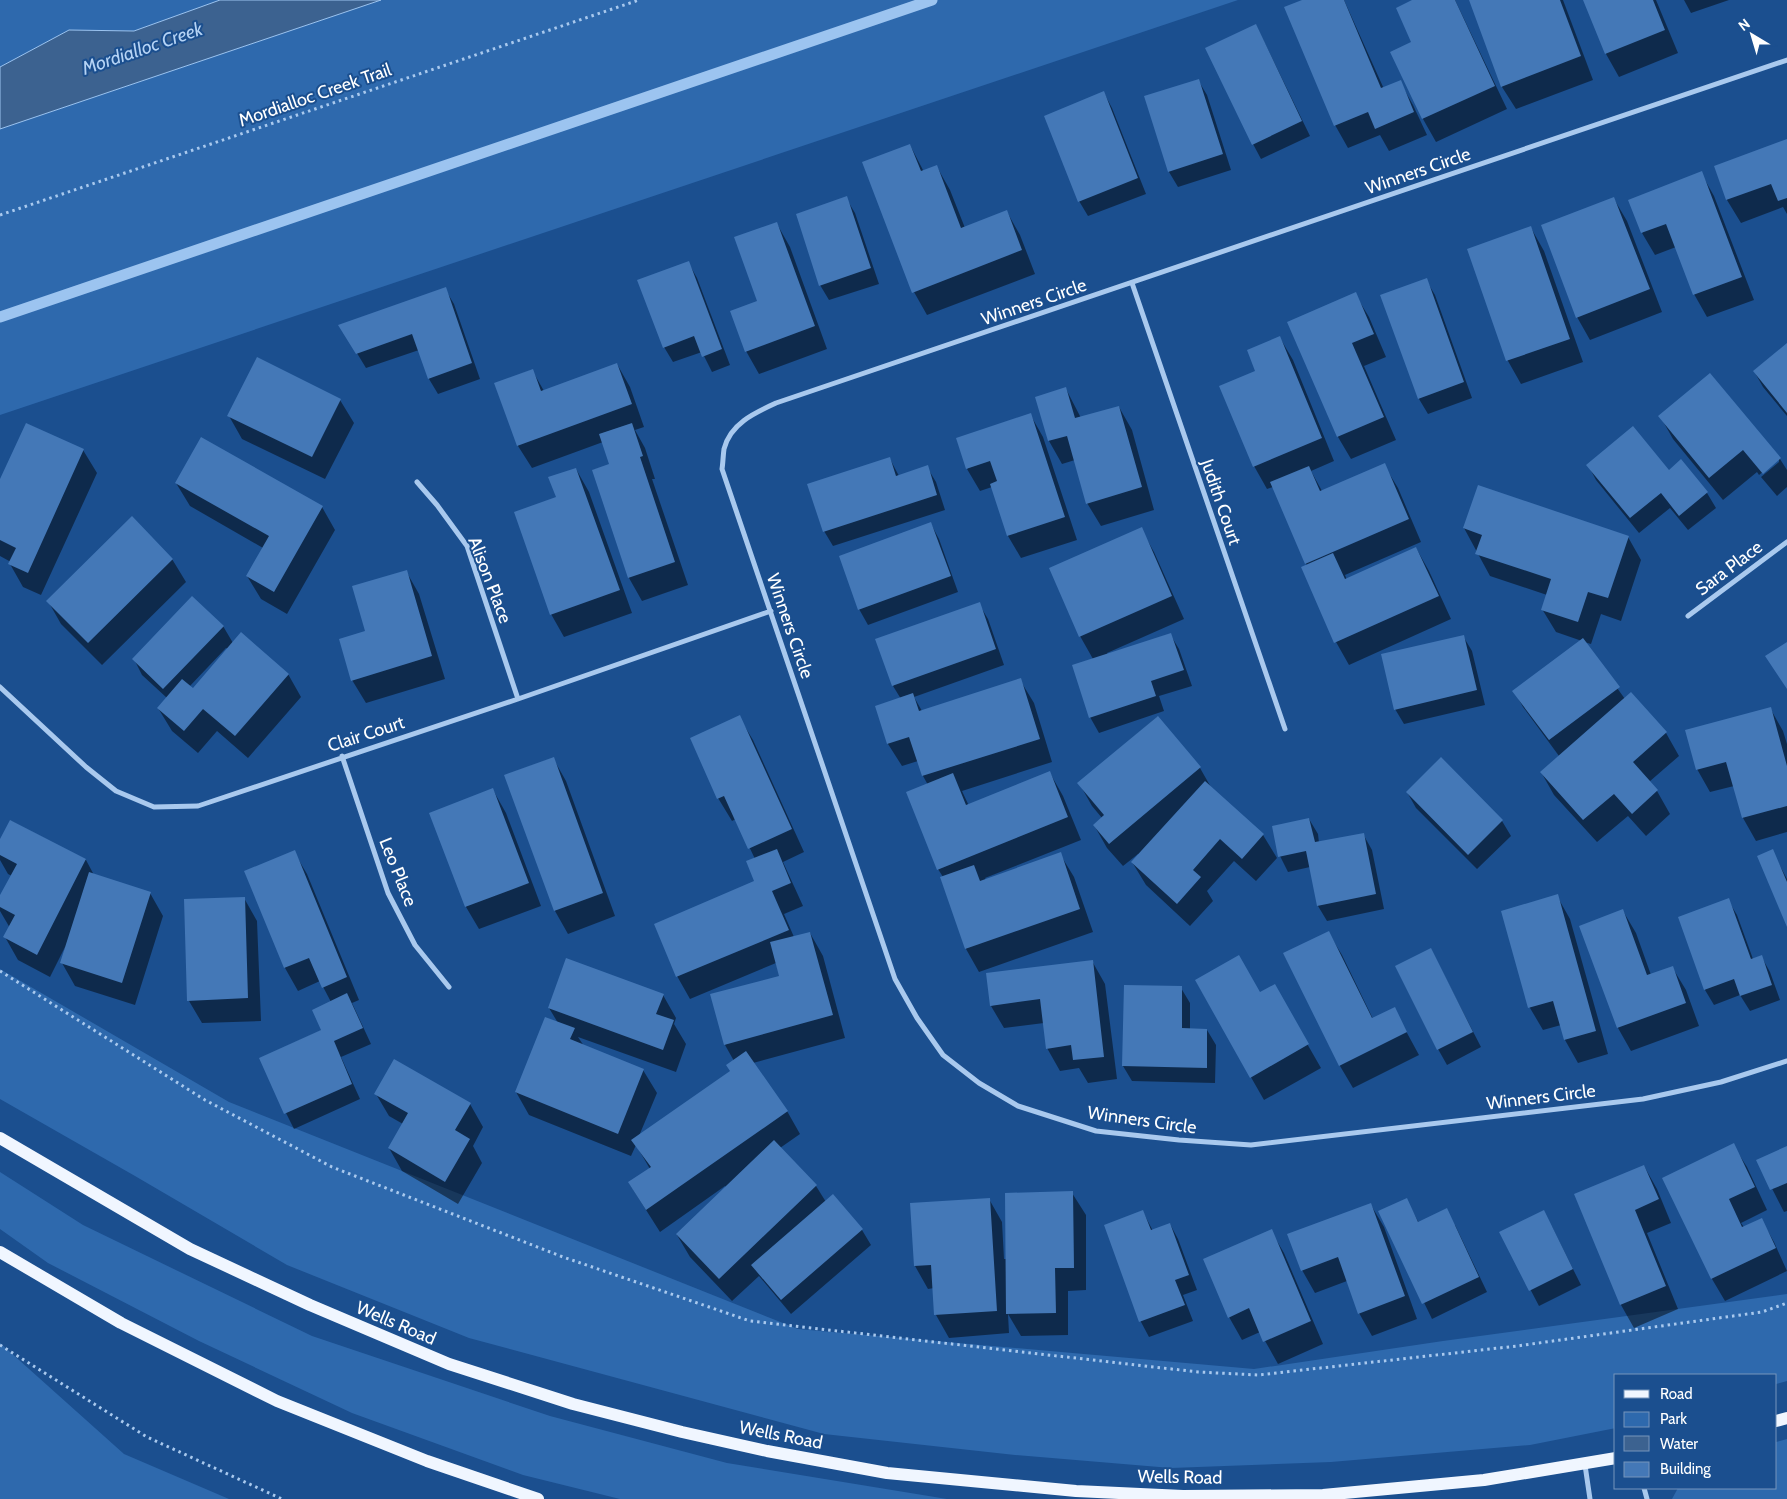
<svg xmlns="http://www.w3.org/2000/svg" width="1787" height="1499" font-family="Cabin,sans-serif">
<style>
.green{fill:#2e69ad}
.water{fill:#3c6290;stroke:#9cc4f0}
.shadow{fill:#0007;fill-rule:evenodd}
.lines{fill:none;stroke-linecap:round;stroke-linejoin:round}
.stream{stroke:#9cc4f0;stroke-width:11}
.building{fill:#4478b7}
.path{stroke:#a9c9ee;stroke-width:3;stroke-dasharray:2.5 4;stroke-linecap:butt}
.street{stroke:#a9c9ee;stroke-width:5}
.primary{stroke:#f0f6ff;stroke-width:12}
.labels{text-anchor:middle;stroke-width:4;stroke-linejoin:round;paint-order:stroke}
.street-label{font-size:18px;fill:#fff;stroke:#1b4f8f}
.water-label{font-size:19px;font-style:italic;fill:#b5d3f5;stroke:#1b4f8f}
</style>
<rect width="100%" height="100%" fill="#1b4f8f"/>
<!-- green -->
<path class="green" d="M0,0H220L134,31L69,30L0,67Z
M381,0H1238L0,415V129Z
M0,969L229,1102L798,1329L1254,1369L1443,1341L1787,1294V1381L1776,1384V1375H1616V1428L1530,1445L1331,1462L1171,1468L1015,1455L824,1434L469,1338L287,1265L135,1176L0,1099Z
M0,1172L83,1225L312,1336L550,1416L727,1463L947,1499H620L523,1475L352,1413L199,1341L48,1263L0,1229Z
M0,1343L124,1454L229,1499H0Z
M1787,1439V1499H1672L1678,1488H1776V1442Z"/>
<!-- water -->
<path class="water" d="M220,0H381L0,129V67L69,30L134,31Z"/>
<!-- shadow -->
<path class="shadow" d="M1305,0H1344L1384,89L1400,82L1413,105L1427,135L1389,151L1380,135L1348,148L1335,125Z
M1415,0H1455L1507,109L1436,142L1423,119L1392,52L1413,43Z
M1470,0H1563L1593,80L1516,109L1502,87Z
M1584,0H1656L1678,53L1619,77L1606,54Z
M1684,0H1729L1691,13Z
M1256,25L1310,136L1261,159L1253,144Z
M1198,80L1207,95L1231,170L1178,187L1169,172L1145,97Z
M1104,93L1112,108L1146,194L1088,216L1079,201Z
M1787,140V214L1783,207L1741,223L1727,200L1715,167Z
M910,145L924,172L937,167L950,190L965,228L1007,212L1020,235L1035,274L927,315L914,292L864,163Z
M1701,173L1714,196L1754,300L1707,317L1694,294L1676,247L1655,255L1642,233Z
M846,198L855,213L879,284L829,300L820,285Z
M1614,199L1627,221L1662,312L1590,340L1577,317Z
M777,224L790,247L827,349L759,374L746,351Z
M1531,228L1544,251L1583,362L1521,384L1508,361L1469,250Z
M688,262L697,278L730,365L712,372L702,352L673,362L664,347Z
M1426,280L1435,295L1472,398L1428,414L1419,399L1382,296Z
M445,289L454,304L480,379L438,394L429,379L419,350L366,368L349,340Z
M1355,294L1369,317L1386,357L1364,366L1396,440L1351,459L1338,437Z
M1280,338L1293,360L1334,461L1311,471L1322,491L1384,465L1398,488L1421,542L1345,575L1347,580L1416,548L1429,571L1451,619L1349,665L1336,642L1307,566L1273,487L1267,489L1254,466L1257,372Z
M1787,344V416L1763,387L1754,371Z
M617,364L630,387L644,427L635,430L645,448L655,479H652L688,585L642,601L629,578L593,470L611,465L603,442L532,468L518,446L495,384L532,370L544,391Z
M1710,374L1780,459L1787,470V487L1777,496L1761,477L1779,462V459L1759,475L1757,472L1723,500L1673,439L1660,416Z
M1066,389L1081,418L1119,407L1132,430L1154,510L1101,526L1087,503L1075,460L1062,464L1049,441L1037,398Z
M340,400L354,423L325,479L242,439L229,416Z
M1030,414L1043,437L1077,540L1021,558L1008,536L992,487L980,491L967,469Z
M27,424L83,450L97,473L41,595L23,587L10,564L11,562L0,556V482Z
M890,459L899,476L927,467L936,482L945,510L833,546L824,531Z
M1681,461L1707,493L1716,508L1688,530L1670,508L1639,533L1596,480L1588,465L1669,472Z
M576,469L589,492L632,613L564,637L551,614L557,498Z
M176,483L322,507L335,530L287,614L261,599L247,576L263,548L190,506Z
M931,524L939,539L958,592L868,625L859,609Z
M1464,528L1628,537L1641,560L1621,621L1601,614L1591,644L1584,642L1625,699L1631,693L1666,733L1679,756L1649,782L1657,791L1670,814L1646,836L1628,816L1597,842L1554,795L1541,772L1559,756L1523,707L1514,691L1582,641L1556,632L1542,609L1547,595L1490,576Z
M1141,529L1154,552L1184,619L1107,653L1108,655L1170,634L1179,649L1192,686L1159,696L1164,711L1099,733L1090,717L1093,659L1080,636Z
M172,559L186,582L102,665L61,624L48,601Z
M406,571L419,594L445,679L366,703L352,680L367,632Z
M979,604L988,619L1004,665L914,697L922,711L1020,680L1034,703L1052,762L962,791L969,806L1050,773L1063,796L1081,840L985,878L986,880L1060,854L1074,877L1093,932L979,972L966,949L941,878L943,877L938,869L928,785L923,776L918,761L902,766L888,744L877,707L901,699L893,686Z
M223,626L233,643L288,674L301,697L248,758L217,731L198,753L172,731L158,708L167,698L142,675L134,659ZM226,648L228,649L193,690L189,687Z
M1463,636L1472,651L1485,705L1404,724L1395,709Z
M1770,708L1783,731L1787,744V832L1756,841L1743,818L1734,786L1710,792L1697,769Z
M739,717L753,740L804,852L783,862L803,906L784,914L794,937L810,933L823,956L845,1038L753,1063L787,1111L800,1134L780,1148L816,1186L826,1202L833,1196L862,1230L871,1245L791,1314L759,1276L732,1301L690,1257L677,1235L726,1188L725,1186L660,1232L629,1183L650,1169L636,1145L631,1156L529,1115L516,1092L558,1023L549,1008L663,995L676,1018L674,1024L686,1044L676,1072L578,1037L584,1046L643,1070L657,1093L639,1136L731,1071L734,1061L725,1045L780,977L776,963L690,999L677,976L756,882L755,859L736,819L732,821L718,798L691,739Z
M1157,717L1200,768L1212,789L1263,835L1277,858L1256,881L1234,861L1207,891L1213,901L1190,926L1146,885L1132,862L1139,855L1138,854L1123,866L1107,848L1094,825L1102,818L1092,806L1079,783Z
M553,758L566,781L615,916L568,934L555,911L506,775Z
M1441,759L1502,821L1511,836L1477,869L1416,808L1407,792Z
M493,790L506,813L541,906L479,929L466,907Z
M1309,819L1318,834L1319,843L1363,834L1372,850L1384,909L1327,921L1318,906L1310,867L1288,872L1280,856Z
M11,821L86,860L94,875L150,893L163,916L135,1005L75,986L62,963L65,947L50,977L18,960L5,937L10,928L0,911V898L12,876L8,874L0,860V842Z
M1772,851L1787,879V924Z
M294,852L307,874L359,1000L352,1003L371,1044L341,1057L360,1099L294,1129L286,1113L261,1058L322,1030L331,1002L320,981L298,991L285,968L245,872Z
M1557,896L1570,919L1608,1054L1578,1063L1565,1040L1561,1025L1543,1030L1530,1008L1502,912Z
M244,898L257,921L261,1021L202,1023L189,1001Z
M1728,900L1737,915L1753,959L1761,956L1770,972L1780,1000L1750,1011L1740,995L1714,1005L1705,990Z
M1623,911L1636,933L1651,975L1672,967L1686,990L1699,1026L1631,1051L1618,1028L1581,927Z
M1328,932L1342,955L1373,1019L1394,1009L1419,1055L1353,1088L1340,1066Z
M1431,950L1481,1047L1447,1065L1438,1049Z
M1092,961L1105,984L1117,1079L1088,1083L1079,1068L1060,1071L1047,1048L1044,1023L1004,1028L991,1006Z
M1196,981L1260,994L1274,986L1321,1068L1264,1100Z
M1181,988L1190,1003V1029L1207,1030L1216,1045L1215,1083L1132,1081L1123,1066Z
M376,1094L470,1104L483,1127L473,1146L482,1163L458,1204L402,1171L389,1148L403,1124L389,1116Z
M1733,1145L1747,1167L1767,1210L1741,1223L1744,1227L1761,1219L1774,1242L1787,1271L1725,1301L1712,1279L1664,1179Z
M1787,1148V1211L1784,1212L1758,1161Z
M1644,1166L1657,1189L1671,1223L1647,1233L1678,1309L1634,1328L1621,1305L1576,1195Z
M1072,1193L1086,1215V1290L1068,1291V1335L1021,1336L1008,1314L1009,1333L949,1338L936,1315L934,1288L928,1289L915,1266L989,1199L1002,1222L1004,1259H1007Z
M1406,1200L1419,1223L1455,1225L1487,1292L1432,1319L1380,1212Z
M1371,1205L1384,1227L1417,1319L1372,1336L1359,1313L1347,1281L1315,1293L1302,1270Z
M1143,1212L1153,1231L1170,1224L1178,1239L1197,1290L1183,1295L1193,1321L1149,1337L1141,1322L1106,1225Z
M1552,1227L1581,1285L1539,1306L1501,1233Z
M1271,1231L1284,1253L1323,1344L1278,1364L1260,1332L1242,1340L1229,1317Z"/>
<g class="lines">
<!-- stream -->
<path class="stream" d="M0,317L932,0"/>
</g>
<!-- building -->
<path class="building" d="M1302,0H1344L1381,88L1401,80L1414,112L1375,129L1368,112L1334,126L1284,7Z
M1412,0H1455L1495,86L1422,119L1390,52L1411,42L1396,8Z
M1469,0H1560L1581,56L1501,87Z
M1583,0H1653L1665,30L1605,54Z
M1256,24L1302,121L1252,145L1205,48Z
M1199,79L1223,154L1168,172L1144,96Z
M1104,91L1138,178L1078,202L1044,116Z
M1787,139V198L1778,201L1771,184L1726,200L1714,166Z
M910,144L921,171L937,165L961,228L1007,210L1022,250L912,293L862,162Z
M1702,171L1742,277L1693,295L1666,224L1641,233L1628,200Z
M847,196L871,268L819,286L796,214Z
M1614,197L1650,289L1576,318L1541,225Z
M777,222L815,326L745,352L730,311L757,301L734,237Z
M1531,226L1570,339L1506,361L1467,249Z
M689,261L722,349L702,357L694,336L663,348L637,280Z
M1427,278L1464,382L1418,399L1380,295Z
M446,287L472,363L428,379L412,334L356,354L338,325Z
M1356,292L1374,334L1352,343L1384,417L1337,437L1287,322Z
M1280,336L1322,438L1253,467L1219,386L1255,371L1247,350Z
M1787,343V413L1753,371Z
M257,357L341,399L312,457L227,416Z
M617,363L632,404L517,446L494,383L533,369L541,391Z
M1710,373L1781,458L1763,474L1743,450L1709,478L1658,416Z
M1066,387L1075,418L1119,406L1142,487L1086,504L1067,436L1048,441L1035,397Z
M1031,413L1065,517L1007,536L990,484L997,481L990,461L966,469L956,438Z
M26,423L84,449L28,573L8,564L16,548L0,540V479Z
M632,423L643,456L640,457L675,562L628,578L592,470L609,464L599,434Z
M1633,426L1669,470L1681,459L1708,492L1679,516L1661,493L1630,518L1586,465Z
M201,437L323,506L274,592L246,576L269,536L175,483Z
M890,457L896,476L928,465L937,495L823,532L807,484Z
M1385,463L1409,519L1305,564L1270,482L1309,466L1320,491Z
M576,468L620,590L550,615L514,512L556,497L548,477Z
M1478,485L1629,536L1608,598L1588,592L1578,622L1541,610L1551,579L1475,554L1482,535L1463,528Z
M132,516L173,559L88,643L46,601Z
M931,522L951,576L858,610L839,556Z
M1142,527L1172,596L1079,637L1049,568Z
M1416,547L1439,596L1334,643L1301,567L1333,553L1345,579Z
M407,570L432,656L351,681L339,639L365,631L352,586Z
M192,596L224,626L163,689L132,659Z
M980,602L996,649L892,686L875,639Z
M241,632L289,674L235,736L203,709L184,731L157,708L182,679L193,688Z
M1171,633L1184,670L1151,681L1156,696L1089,718L1072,665Z
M1464,635L1477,690L1394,710L1381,654Z
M1583,638L1620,687L1549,740L1512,691Z
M1787,642V689L1765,656Z
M1021,678L1040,739L922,776L909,737L887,744L875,706L913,693L919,711Z
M1631,692L1667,732L1633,762L1658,790L1632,814L1614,794L1583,820L1540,772Z
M1771,707L1787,766V806L1742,818L1726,762L1696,770L1685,730Z
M740,715L792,829L748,849L724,796L717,799L690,738Z
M1158,716L1201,767L1109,844L1093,825L1104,815L1077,783Z
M554,757L603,893L554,911L504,775Z
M1441,757L1503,820L1468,855L1406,792Z
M1050,771L1068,817L937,870L906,792L953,773L966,805Z
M1205,781L1264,834L1242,859L1220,839L1193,870L1201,877L1177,904L1131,862Z
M493,788L529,883L465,907L429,813Z
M1309,818L1315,842L1364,833L1376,894L1317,906L1306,851L1278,857L1272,826Z
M10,820L86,859L37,955L3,937L15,915L0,907V895L17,864L0,855V839Z
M777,849L791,883L772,891L789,930L676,977L654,924L754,881L746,861Z
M1773,849L1787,882V927L1757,856Z
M295,850L347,977L322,988L309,958L284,968L244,871Z
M1061,852L1080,909L965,949L940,877L974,865L980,881Z
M89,872L151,892L122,983L60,963Z
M1558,894L1596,1031L1564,1040L1553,1001L1528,1008L1501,911Z
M245,897L248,998L187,1001L184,899Z
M1729,898L1751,959L1762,955L1772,985L1740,996L1734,979L1704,990L1678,917Z
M1623,909L1647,975L1673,966L1686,1003L1617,1028L1579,926Z
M1329,931L1372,1018L1395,1007L1407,1032L1339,1066L1283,953Z
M810,932L833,1015L724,1045L710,994L779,976L770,942Z
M1431,948L1473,1032L1437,1050L1395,966Z
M1239,955L1260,992L1275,984L1309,1044L1250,1078L1195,980Z
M566,958L664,994L656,1014L674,1020L663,1050L548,1008Z
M1093,960L1104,1057L1073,1060L1071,1045L1046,1049L1040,999L990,1006L986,973Z
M1124,985L1182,986V1028L1207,1029V1068L1122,1066Z
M347,993L363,1028L334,1041L352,1084L284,1114L259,1058L321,1030L312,1010Z
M545,1017L575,1028L570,1039L644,1069L618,1134L515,1092Z
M746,1051L788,1111L646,1210L628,1182L651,1167L631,1140L730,1071L726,1065Z
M394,1059L471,1103L455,1130L470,1139L445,1182L388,1148L408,1113L374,1094Z
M774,1140L817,1185L719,1279L676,1234Z
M1734,1143L1755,1187L1729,1199L1742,1227L1762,1218L1776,1248L1711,1279L1662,1178Z
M1787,1146V1183L1770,1190L1756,1160Z
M1644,1165L1659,1199L1635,1210L1666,1286L1620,1305L1574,1194Z
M1073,1191L1074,1268H1055L1056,1313L1006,1314L1005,1193Z
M833,1194L863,1229L781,1300L751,1265Z
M990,1198L997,1311L934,1315L931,1265L914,1266L910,1203Z
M1407,1198L1418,1222L1447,1208L1479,1277L1422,1304L1378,1211Z
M1371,1203L1405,1296L1358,1314L1338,1257L1301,1271L1287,1234Z
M1143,1210L1151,1230L1170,1223L1189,1275L1175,1280L1185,1305L1139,1322L1104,1225Z
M1544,1210L1573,1269L1529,1291L1499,1232Z
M1272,1229L1311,1321L1263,1342L1249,1308L1228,1318L1203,1259Z"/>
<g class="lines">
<!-- path -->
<path class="path" d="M0,215L639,0
M0,971L205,1100L332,1167L563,1257L750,1321L1198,1372L1258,1375L1517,1346L1762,1312L1787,1303
M0,1345L147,1437L282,1499"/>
<!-- street -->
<path class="street" d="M1787,60L776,403C754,413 730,424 724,449C723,456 723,463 722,469L895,979L917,1018L943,1055L979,1083L1018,1106L1096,1131L1179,1140L1251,1145L1643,1099L1721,1082L1787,1061
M1132,283L1285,729
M417,482L437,505L467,546L518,699
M1688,616L1787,542
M0,687L86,767L116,791L154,807L198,806L518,699L771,611
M342,756L388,893L415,945L449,987
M1585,1465L1590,1499
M1644,1488L1647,1499"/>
<!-- primary -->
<path class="primary" d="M0,1138L190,1249L310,1305L449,1364L573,1404L682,1432L767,1451L887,1473L1076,1491L1183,1496L1323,1495L1484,1480L1616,1458
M0,1252L121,1323L277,1401L427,1461L538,1499
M1776,1421L1787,1418"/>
</g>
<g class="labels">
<!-- street labels -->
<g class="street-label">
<text transform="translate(315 95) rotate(-19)" y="6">Mordialloc Creek Trail</text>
<text transform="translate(1418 171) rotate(-19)" y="6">Winners Circle</text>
<text transform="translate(1034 302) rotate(-19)" y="6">Winners Circle</text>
<text transform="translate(1221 502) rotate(71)" y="6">Judith Court</text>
<text transform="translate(1729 568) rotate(-37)" y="6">Sara Place</text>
<text transform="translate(490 580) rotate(69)" y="6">Alison Place</text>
<text transform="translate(790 626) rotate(71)" y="6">Winners Circle</text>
<text transform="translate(366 734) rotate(-18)" y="6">Clair Court</text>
<text transform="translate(398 872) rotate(68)" y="6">Leo Place</text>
<text transform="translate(1541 1097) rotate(-7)" y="6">Winners Circle</text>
<text transform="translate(1142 1120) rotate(8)" y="6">Winners Circle</text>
<text transform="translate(396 1323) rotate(23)" y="6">Wells Road</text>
<text transform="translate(781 1435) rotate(11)" y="6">Wells Road</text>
<text transform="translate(1180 1477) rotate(1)" y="6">Wells Road</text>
</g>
<!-- water labels -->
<g class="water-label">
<text transform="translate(142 48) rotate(-19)" y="7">Mordialloc Creek</text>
</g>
</g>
<!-- legend -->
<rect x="1614" y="1374" width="162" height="115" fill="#1b4f8f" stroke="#7695bc"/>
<rect x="1624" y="1390" width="25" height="8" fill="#f0f6ff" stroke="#7695bc"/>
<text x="1660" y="1399" font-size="15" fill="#ffffff">Road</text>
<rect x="1624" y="1412" width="25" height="15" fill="#2e69ad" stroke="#7695bc"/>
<text x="1660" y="1424" font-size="15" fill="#ffffff">Park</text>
<rect x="1624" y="1436" width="25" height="15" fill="#3c6290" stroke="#7695bc"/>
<text x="1660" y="1449" font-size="15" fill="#ffffff">Water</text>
<rect x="1624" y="1462" width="25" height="15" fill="#4478b7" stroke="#7695bc"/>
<text x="1660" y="1474" font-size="15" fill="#ffffff">Building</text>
<!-- north arrow -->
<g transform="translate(1752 35) rotate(322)" stroke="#1b4f8f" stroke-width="4" paint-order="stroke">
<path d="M0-4L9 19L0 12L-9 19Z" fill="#ffffff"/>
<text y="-8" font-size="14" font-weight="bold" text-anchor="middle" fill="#ffffff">N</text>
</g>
</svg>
